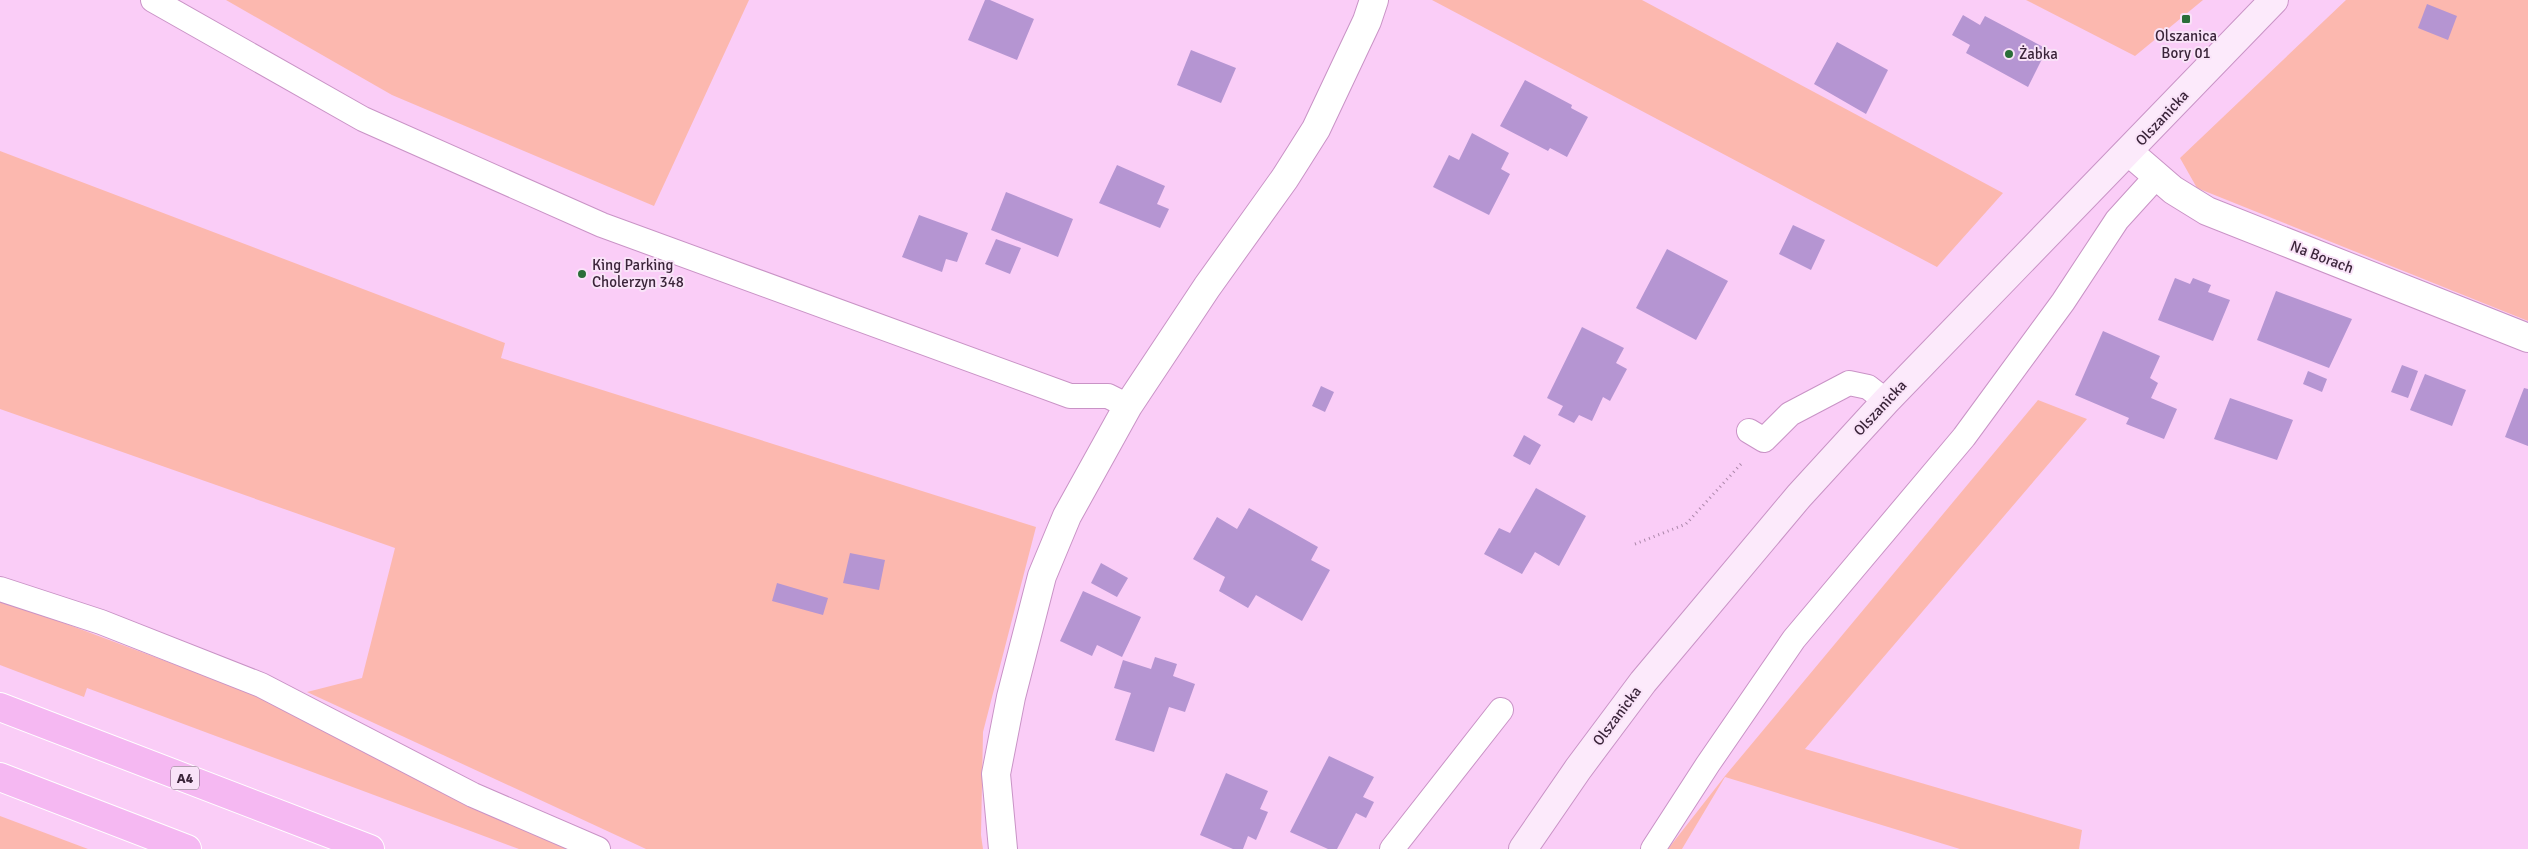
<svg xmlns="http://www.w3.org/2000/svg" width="2528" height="849" font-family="Signika,sans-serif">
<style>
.green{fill:#fcb8af}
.building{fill:#b595d2}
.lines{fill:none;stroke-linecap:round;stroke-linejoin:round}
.lane-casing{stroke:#c993c6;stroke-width:26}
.street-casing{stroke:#c993c6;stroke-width:30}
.secondary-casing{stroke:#c993c6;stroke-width:30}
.highway-casing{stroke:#fff;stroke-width:30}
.path{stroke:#ab87a9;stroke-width:3;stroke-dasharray:1 4;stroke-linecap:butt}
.lane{stroke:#fff;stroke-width:24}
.street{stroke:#fff;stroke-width:28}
.secondary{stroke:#fceafb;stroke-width:28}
.highway{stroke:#f5b8f2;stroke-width:28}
.poi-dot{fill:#2a6e38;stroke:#f9e3f8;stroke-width:2}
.labels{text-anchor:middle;stroke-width:4;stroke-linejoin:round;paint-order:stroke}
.shield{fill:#f9e3f8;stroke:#745e73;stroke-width:1}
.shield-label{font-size:14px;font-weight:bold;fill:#3b253a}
.poi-label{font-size:15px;fill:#3b253a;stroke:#f9e3f8;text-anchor:start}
.street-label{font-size:15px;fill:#3b253a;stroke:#f9e3f8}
</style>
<rect width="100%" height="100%" fill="#facdf7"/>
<!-- green -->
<path class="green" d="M226,0H749L654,206L392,95Z
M1432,0H1642L2003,193L1937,267Z
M2026,0H2203L2135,56Z
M2346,0H2528V321L2197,188L2180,158Z
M0,151L505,343L501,358L1036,527L983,732L981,835L983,849H646L307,692L362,678L395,548L0,409Z
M2038,400L2087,419L1805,749L2082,830L2079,849H1960L1725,777L1682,849H1668L1725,776Z
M0,599L256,695L578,849H519L87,688L84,697L0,665Z
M0,816L88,849H0Z"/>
<!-- building -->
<path class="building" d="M985,0H990L1034,19L1017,60L968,40Z
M2427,4L2457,16L2448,40L2418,28Z
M1963,15L1980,25L1985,16L2047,49L2028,87L1966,53L1970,45L1952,35Z
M1837,42L1888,70L1866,114L1814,84Z
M1191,50L1236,68L1221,103L1177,85Z
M1525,80L1572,105L1571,108L1588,117L1567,157L1550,148L1548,151L1500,126Z
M1472,133L1509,153L1501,169L1510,174L1489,215L1433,187L1449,155L1459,160Z
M1117,165L1165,186L1157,204L1169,209L1160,228L1099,203Z
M1006,192L1073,219L1058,257L991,230Z
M919,215L968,233L957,262L946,259L942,272L902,257Z
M1793,225L1825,240L1811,270L1779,254Z
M996,239L1021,248L1010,274L985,264Z
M1667,249L1728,281L1696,340L1636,308Z
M2175,278L2190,284L2193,278L2211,285L2208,292L2230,300L2213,341L2158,320Z
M2276,291L2352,319L2329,368L2257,340Z
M1582,327L1624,348L1616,363L1627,369L1610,401L1603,397L1592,421L1579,415L1574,423L1558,415L1563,406L1547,398Z
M2103,331L2160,356L2150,378L2158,383L2151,398L2177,409L2164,439L2126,424L2129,418L2075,395Z
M2402,365L2418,371L2408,398L2391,392Z
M2308,371L2327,379L2322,392L2303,384Z
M2425,374L2466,390L2452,426L2410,410Z
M1321,386L1334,392L1325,412L1312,406Z
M2524,388L2528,389V446L2505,437Z
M2230,398L2293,420L2277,460L2214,439Z
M1524,435L1541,445L1530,465L1513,456Z
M1536,488L1586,516L1559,566L1535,552L1522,574L1484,554L1499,528L1510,533Z
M1249,508L1318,547L1311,560L1330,570L1302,621L1256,595L1248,608L1219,591L1225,577L1193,559L1217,517L1237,529Z
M850,553L885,560L879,590L843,583Z
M1101,563L1128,578L1117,597L1091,583Z
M777,583L828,598L823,615L772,601Z
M1083,591L1141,617L1122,657L1097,645L1092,656L1060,641Z
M1155,657L1177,664L1173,676L1195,684L1185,712L1169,707L1154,752L1115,740L1131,693L1114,688L1123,660L1151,669Z
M1329,756L1374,777L1363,797L1374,802L1366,818L1356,813L1337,849H1328L1290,832Z
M1226,773L1268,791L1260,809L1268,812L1256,840L1248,836L1243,849H1233L1200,835Z"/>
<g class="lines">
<defs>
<path id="lane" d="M153,0L363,119L602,225L1070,396H1108L1128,406
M1749,431L1764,440L1790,414L1849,383L1868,387L1886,401
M0,589L101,622L261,685L473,795L598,849
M1392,849L1501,710
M1653,849L1708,764L1794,639L1964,437L2063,302L2117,220L2156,177"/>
<path id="street" d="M2129,152L2173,190L2207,211L2528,338
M1003,849L996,774L1011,697L1042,576L1067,516L1128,406L1207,287L1285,178L1316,129L1367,21L1374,0"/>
<path id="secondary" d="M1523,849L1578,769L1643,682L1799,496L1886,401L2274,0"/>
<path id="highway" d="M0,707L370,849
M0,777L187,849"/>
</defs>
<!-- lane casing -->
<use href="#lane" class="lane-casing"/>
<!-- street casing -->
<use href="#street" class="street-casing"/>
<!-- secondary casing -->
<use href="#secondary" class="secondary-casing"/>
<!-- highway casing -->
<use href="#highway" class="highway-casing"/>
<!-- path -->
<path class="path" d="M1635,544L1686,524L1741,464"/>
<!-- lane -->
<use href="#lane" class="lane"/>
<!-- street -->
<use href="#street" class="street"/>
<!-- secondary -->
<use href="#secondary" class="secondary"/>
<!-- highway -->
<use href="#highway" class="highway"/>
</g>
<!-- markers -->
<g class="poi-dot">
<rect x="2181" y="14" width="10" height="10" rx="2.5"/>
<circle cx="2009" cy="54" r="5"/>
<circle cx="582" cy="274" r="5"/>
</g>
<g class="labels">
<!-- shield labels -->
<rect class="shield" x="171" y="766.5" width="28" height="23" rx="4"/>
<g class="shield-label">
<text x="185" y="783">A4</text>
</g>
<!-- poi labels -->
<g class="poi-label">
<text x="2186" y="41" text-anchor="middle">Olszanica<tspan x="2186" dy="17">Bory 01</tspan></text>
<text x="2019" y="59">Żabka</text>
<text x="592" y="270">King Parking<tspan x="592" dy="17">Cholerzyn 348</tspan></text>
</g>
<!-- street labels -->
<g class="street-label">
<text transform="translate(2162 118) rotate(-47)" y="5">Olszanicka</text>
<text transform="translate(2322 257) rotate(21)" y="5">Na Borach</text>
<text transform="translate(1880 408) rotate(-47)" y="5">Olszanicka</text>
<text transform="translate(1617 716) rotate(-53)" y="5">Olszanicka</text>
</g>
</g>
</svg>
